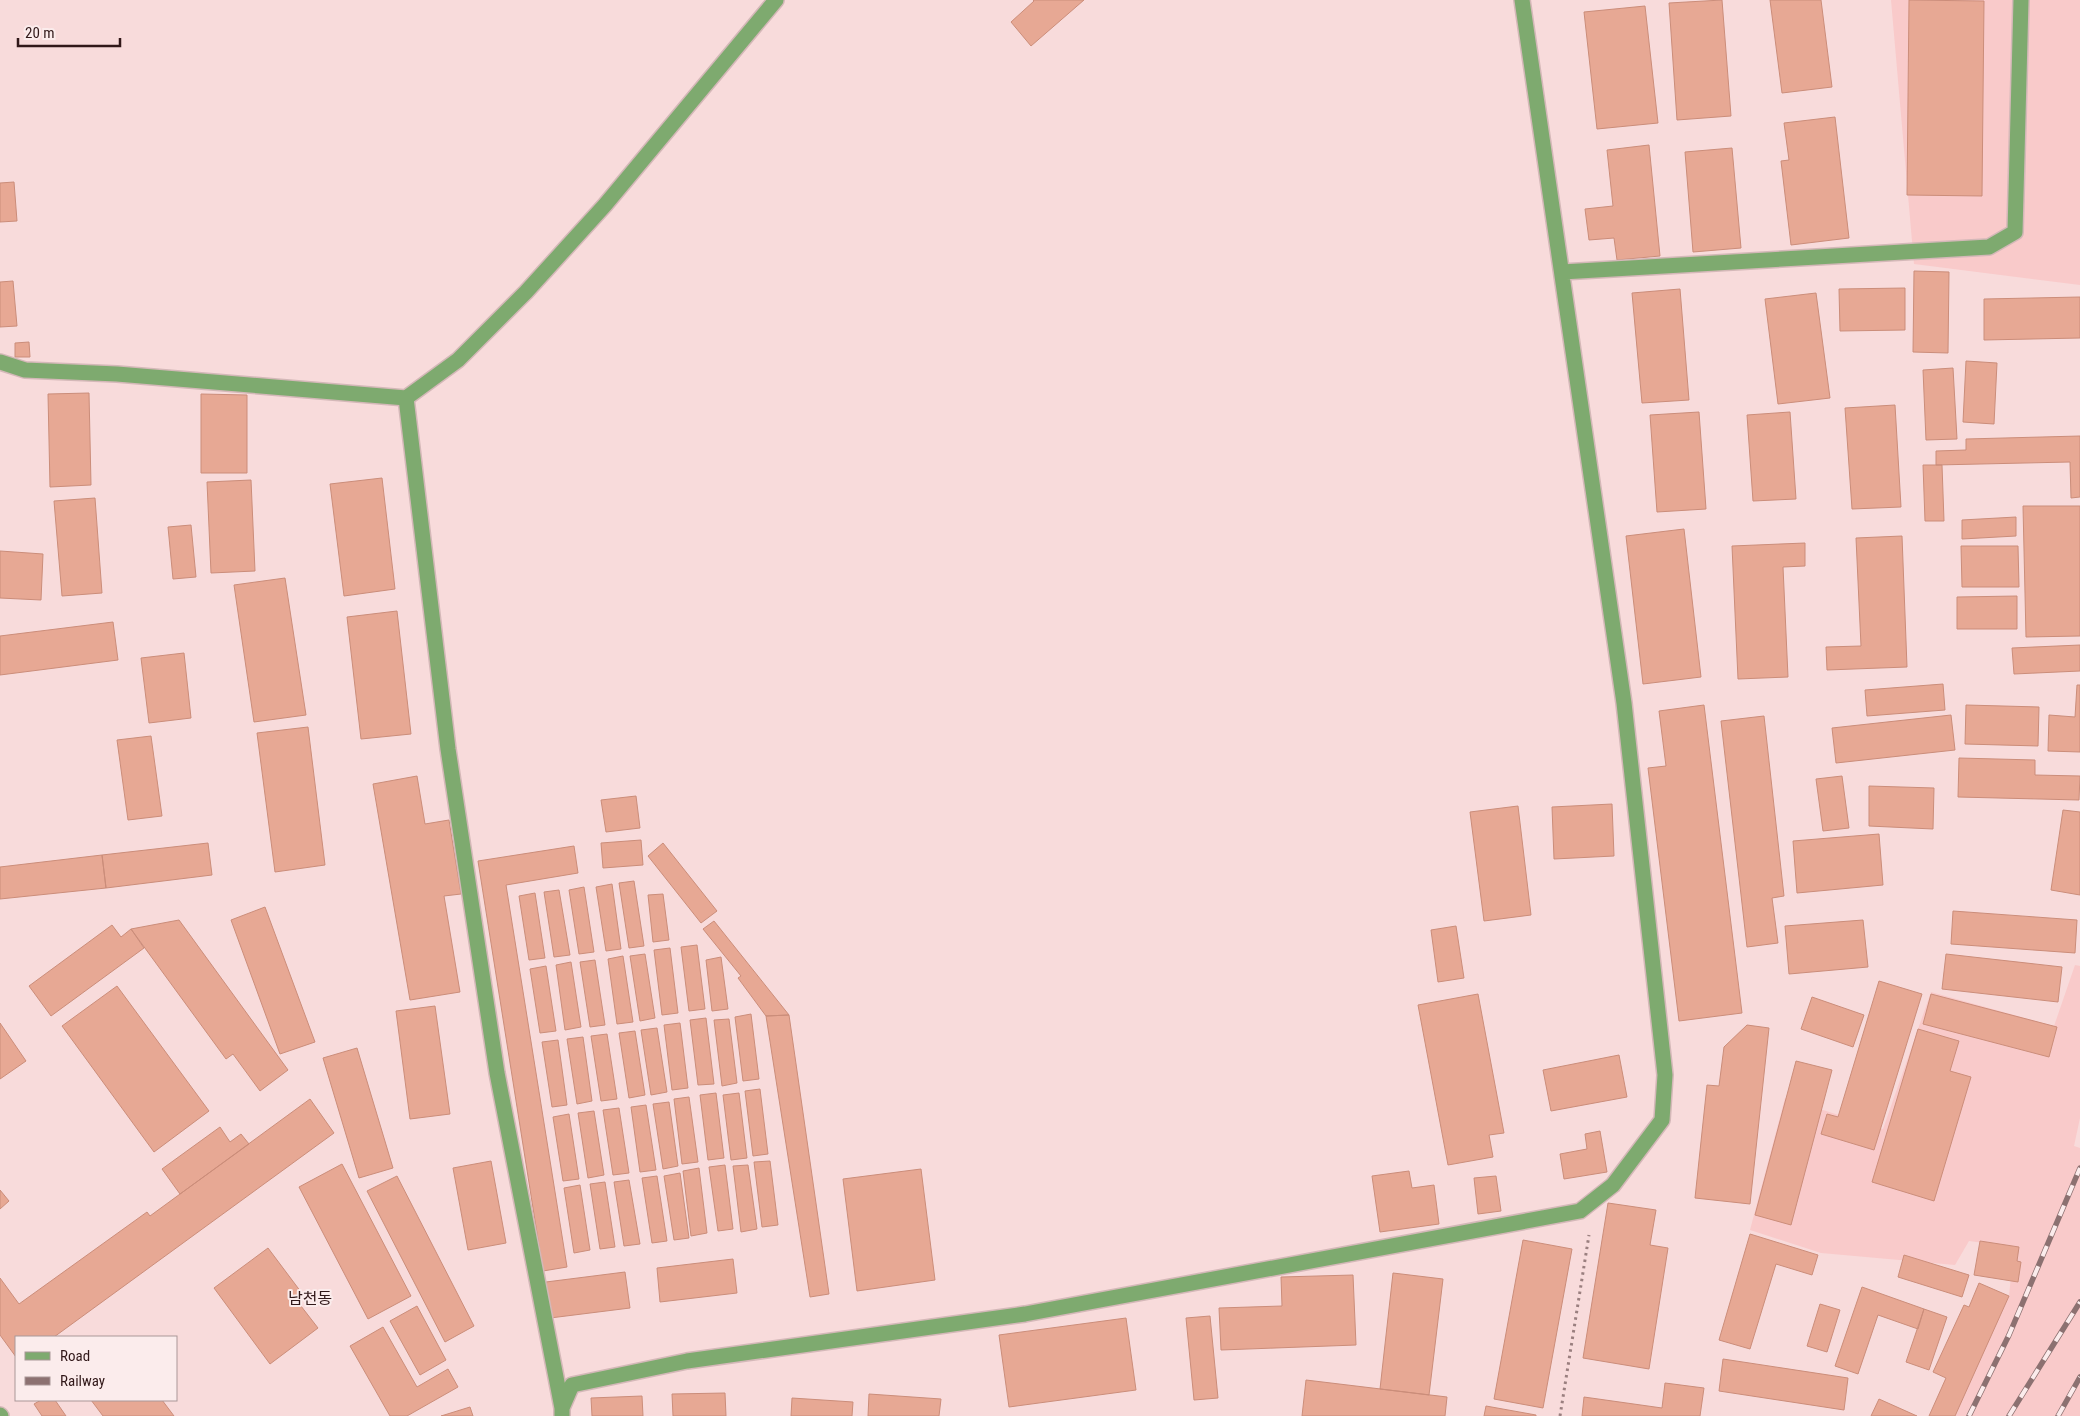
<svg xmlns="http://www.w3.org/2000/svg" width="2080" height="1416" font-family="'Roboto Condensed','Noto Sans KR',sans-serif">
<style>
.built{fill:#f9caca}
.building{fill:#e7a894;stroke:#cb8d7a}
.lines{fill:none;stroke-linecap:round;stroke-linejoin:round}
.street-casing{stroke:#d4b8b8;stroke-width:18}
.path{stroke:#9a7f7f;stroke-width:3;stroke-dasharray:2.5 4;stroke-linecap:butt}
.street{stroke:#7eaa6f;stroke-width:15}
.rail-casing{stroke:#8c7171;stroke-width:5.5}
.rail{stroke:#fbecec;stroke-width:4;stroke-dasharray:11;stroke-linecap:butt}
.labels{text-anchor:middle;stroke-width:4;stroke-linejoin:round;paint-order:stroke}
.quarter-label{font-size:16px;fill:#311819;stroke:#fbecec}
</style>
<rect width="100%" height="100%" fill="#f8dbdb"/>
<!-- built -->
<path class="built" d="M1891,0H2080V285L1914,264Z
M2075,965L2080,966V1118L2074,1146L2080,1148V1416H1954L2009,1296L2014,1247L1969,1241L1955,1265L1821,1253L1750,1230L1785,1098L1883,1129L1931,992L2054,1026Z"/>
<!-- building -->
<path class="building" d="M1033,0H1084L1031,46L1011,22L1034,1Z
M1722,0L1731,116L1677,120L1669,3Z
M1770,0H1821L1832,87L1782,93Z
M1909,0L1984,1L1982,196L1907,195Z
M1645,6L1658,123L1597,129L1584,12Z
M1835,117L1849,238L1791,245L1781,161L1789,160L1784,123Z
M1649,145L1660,256L1617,260L1614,238L1589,240L1585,209L1613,206L1607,150Z
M1732,148L1741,248L1693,252L1685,152Z
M14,182L17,221L0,222V183Z
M1914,271L1949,272L1948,353L1913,352Z
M13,281L17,326L0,327V282Z
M1905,288V330L1840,331L1839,289Z
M1680,289L1689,400L1642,403L1632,293Z
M1816,293L1830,398L1778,404L1765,299Z
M2080,297V338L1984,340V299Z
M29,342L30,357H15V343Z
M1966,361L1997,363L1994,424L1963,422Z
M1953,368L1957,439L1926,440L1923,370Z
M89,393L91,485L50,487L48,394Z
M201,394L247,395V473H201Z
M1895,405L1901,507L1852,509L1845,408Z
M1699,412L1706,509L1657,512L1650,415Z
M1790,412L1796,499L1753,501L1747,415Z
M2080,436V497L2071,498L2070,462L1936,465V451L1966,450V439Z
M1923,465H1942L1944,521H1925Z
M382,478L395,589L344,596L330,484Z
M251,480L255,571L211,573L207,482Z
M95,498L102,593L62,596L54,501Z
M2023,506H2080V636L2026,637Z
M2016,517V536L1962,539V520Z
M191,525L196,577L173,579L168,527Z
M1684,529L1701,677L1643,684L1626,536Z
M1902,536L1907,667L1827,670L1826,647L1861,646L1856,538Z
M1805,543V566L1783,567L1788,677L1738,679L1732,546Z
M1961,546H2018L2019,587H1962Z
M0,551L43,554L41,600L0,598Z
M285,578L306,715L254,722L234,585Z
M2017,596V629H1957V597Z
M397,611L411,734L361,739L347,617Z
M113,622L118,660L0,675V636Z
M2080,645V671L2014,674L2012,648Z
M184,653L191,718L149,723L141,658Z
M1943,684L1945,710L1867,716L1865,690Z
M2077,685H2080V752L2048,751L2049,715L2075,717Z
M1704,705L1742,1013L1679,1021L1648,768L1666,766L1659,711Z
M1966,705L2039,707L2038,746L1965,744Z
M1951,715L1955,750L1836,763L1832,728Z
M1764,716L1784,896L1772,898L1778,943L1747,947L1721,721Z
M308,727L325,865L275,872L257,733Z
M151,736L162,816L128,820L117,740Z
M1959,758L2035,760V775L2080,776L2079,800L1958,797Z
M417,776L425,824L449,820L461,894L444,896L460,992L410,1000L373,784Z
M1842,776L1849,828L1823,831L1816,779Z
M1869,786L1934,788L1933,829L1869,826Z
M636,796L640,828L606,832L601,800Z
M1612,804L1614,856L1554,859L1552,807Z
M1518,806L1531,915L1484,921L1470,812Z
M2063,810L2080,812V895L2051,890Z
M1879,834L1883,885L1797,893L1793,841Z
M641,840L643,865L603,868L601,843Z
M208,843L212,875L106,888L102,855Z
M663,843L717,911L701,923L648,856Z
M574,846L578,873L506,885L567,1267L543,1271L478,861Z
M102,855L106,888L0,899V867Z
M634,881L644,946L629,948L619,883Z
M612,884L621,949L606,951L596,887Z
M584,887L594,952L579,954L569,890Z
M559,890L570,955L554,957L544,892Z
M535,893L545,958L529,960L519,896Z
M663,894L669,940L653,942L648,895Z
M265,907L315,1042L280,1054L231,920Z
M1953,911L2077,920L2075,953L1951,944Z
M179,920L288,1070L260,1091L233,1054L226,1059L131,929Z
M1863,920L1868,967L1789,974L1785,926Z
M714,921L789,1015L766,1016L738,978L741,976L703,929Z
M112,925L121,937L131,929L144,948L51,1016L29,986Z
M1456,926L1464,978L1438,982L1431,930Z
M697,945L705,1009L689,1011L681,947Z
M670,948L678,1013L662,1015L654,950Z
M645,954L655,1018L640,1021L630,956Z
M1946,954L2062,967L2058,1002L1942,989Z
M623,956L633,1022L617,1024L608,959Z
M721,957L728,1009L712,1011L706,960Z
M595,960L605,1025L590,1027L580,962Z
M571,962L581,1027L565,1030L556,965Z
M546,966L556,1031L540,1033L530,969Z
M1879,981L1922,994L1874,1150L1821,1134L1827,1114L1838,1117Z
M117,986L209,1111L154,1152L62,1026Z
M1478,994L1504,1133L1489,1135L1493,1157L1448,1165L1418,1005Z
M1931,994L2057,1027L2049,1057L1923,1024Z
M1812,997L1864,1015L1853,1047L1801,1029Z
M435,1006L450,1114L410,1119L396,1011Z
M751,1014L759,1079L743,1081L735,1017Z
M789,1015L829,1294L810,1297L766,1016Z
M706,1018L714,1084L698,1085L690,1020Z
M729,1019L737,1083L722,1086L714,1020Z
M0,1023L26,1061L0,1079Z
M680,1023L688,1088L672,1090L664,1025Z
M1747,1025L1769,1028L1750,1204L1695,1198L1707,1085L1719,1086L1724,1047Z
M657,1028L667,1092L651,1095L641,1030Z
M1918,1029L1959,1041L1950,1071L1971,1077L1934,1201L1872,1182Z
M635,1031L645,1095L629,1098L619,1033Z
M607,1034L617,1099L601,1101L591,1036Z
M583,1037L592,1101L577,1104L567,1039Z
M558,1040L567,1105L552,1107L542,1042Z
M357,1048L393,1168L359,1178L323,1058Z
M1619,1055L1627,1097L1551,1111L1543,1070Z
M1796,1061L1832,1070L1791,1225L1755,1215Z
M760,1089L768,1154L753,1156L745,1091Z
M716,1093L724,1158L708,1160L700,1095Z
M739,1093L747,1158L731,1160L723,1095Z
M689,1097L698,1162L682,1164L674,1099Z
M310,1099L334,1133L54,1337H16V1357L0,1335V1278L19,1304L147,1212L150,1216Z
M669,1102L678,1166L663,1169L653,1104Z
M646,1105L656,1170L640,1172L631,1107Z
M619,1108L629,1173L613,1175L603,1110Z
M594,1111L604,1175L588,1178L578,1113Z
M569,1114L579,1179L563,1181L553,1117Z
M220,1127L230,1142L241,1134L249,1144L180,1194L162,1169Z
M1600,1131L1607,1172L1564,1179L1560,1154L1587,1149L1585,1134Z
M491,1161L506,1243L468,1250L453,1168Z
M770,1161L778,1225L762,1227L754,1162Z
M342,1164L411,1296L368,1319L299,1187Z
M725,1165L733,1229L718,1231L709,1167Z
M748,1165L757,1229L741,1232L733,1166Z
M699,1168L707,1233L691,1236L683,1171Z
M921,1169L935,1280L857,1291L843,1179Z
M1409,1171L1412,1188L1434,1185L1439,1224L1380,1232L1372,1176Z
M680,1173L689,1238L674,1240L664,1176Z
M397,1176L474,1326L445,1342L367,1191Z
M657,1176L667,1241L652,1243L642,1178Z
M1496,1176L1501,1211L1478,1214L1474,1178Z
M629,1180L640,1244L624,1246L614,1182Z
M605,1182L615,1247L600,1249L590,1184Z
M580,1185L590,1250L574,1253L564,1188Z
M0,1190L9,1201L0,1209Z
M1608,1203L1656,1210L1650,1245L1668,1248L1649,1369L1583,1358Z
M1750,1234L1818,1255L1812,1275L1776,1264L1750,1349L1719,1340Z
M1523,1240L1572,1249L1543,1408L1494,1399Z
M1980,1241L2019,1247L2017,1261L2021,1262L2018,1282L1974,1275Z
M268,1248L301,1292L294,1297L318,1328L270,1364L214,1288Z
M1904,1255L1969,1275L1962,1297L1898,1277Z
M733,1259L737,1293L660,1302L657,1268Z
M625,1272L630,1308L550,1318L546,1282Z
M1393,1273L1443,1279L1429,1395L1380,1389Z
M1353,1275L1356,1345L1221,1350L1219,1308L1282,1306L1281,1277Z
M1979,1283L2009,1296L1955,1416H1929L1946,1378L1933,1372L1964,1305L1969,1307Z
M1862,1287L1924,1309L1918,1329L1878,1315L1858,1374L1835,1366Z
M1820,1304L1840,1310L1827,1352L1807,1346Z
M417,1306L446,1360L420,1375L390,1321Z
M1924,1309L1947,1317L1929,1370L1906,1362Z
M1210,1316L1218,1398L1194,1400L1186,1318Z
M1126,1318L1136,1390L1009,1407L999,1335Z
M383,1327L417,1387L448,1369L458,1387L407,1416H390L350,1346Z
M1723,1359L1848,1378L1844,1410L1719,1391Z
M1306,1380L1447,1397L1445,1416H1302Z
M1665,1383L1704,1388L1700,1416H1582L1584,1397L1662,1408Z
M725,1393L726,1416H673L672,1394Z
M869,1394L941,1399L939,1416H868Z
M642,1396L643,1416H592L591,1398Z
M792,1398L853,1402L852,1416H791Z
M1879,1399L1917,1416H1871Z
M41,1400H55L66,1416H42L34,1404Z
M91,1400H162L174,1416H103Z
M1486,1406L1536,1415V1416H1484Z
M470,1407L473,1416H441Z"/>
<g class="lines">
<defs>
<path id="street" d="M1562,272L1989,247L2015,232L2021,0
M0,362L25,370L117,374L406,398L448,749L497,1073L562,1408
M406,398L458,360L526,292L605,205L776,0
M0,1415L1,1416
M562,1416V1408L572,1385L687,1361L1025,1314L1580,1211L1613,1185L1662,1120L1665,1075L1624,703L1522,0"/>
</defs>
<!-- street casing -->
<use href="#street" class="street-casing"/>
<!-- path -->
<path class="path" d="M1560,1416L1589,1235"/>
<!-- street -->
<use href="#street" class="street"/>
<defs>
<path id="rail" d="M1969,1416L2009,1335L2080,1168
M2009,1416L2080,1302
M2058,1416L2080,1377"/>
</defs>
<!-- rail casing -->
<use href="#rail" class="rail-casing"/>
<!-- rail -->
<use href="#rail" class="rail"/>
</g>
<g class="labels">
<!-- quarter labels -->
<g class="quarter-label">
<text x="310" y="1304">남천동</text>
</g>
</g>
<!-- legend -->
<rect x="15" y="1336" width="162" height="65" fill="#fbecec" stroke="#aa9798"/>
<rect x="25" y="1352" width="25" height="8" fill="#7eaa6f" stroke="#aa9798"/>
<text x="60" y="1361" font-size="15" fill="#311819">Road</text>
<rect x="25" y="1377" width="25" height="8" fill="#8c7171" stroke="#aa9798"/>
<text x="60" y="1386" font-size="15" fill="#311819">Railway</text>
<!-- scale -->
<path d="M18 38v8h102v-8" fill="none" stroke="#311819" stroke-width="2.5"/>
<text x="25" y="38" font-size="15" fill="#311819" stroke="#fbecec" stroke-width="4" paint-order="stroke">20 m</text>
</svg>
